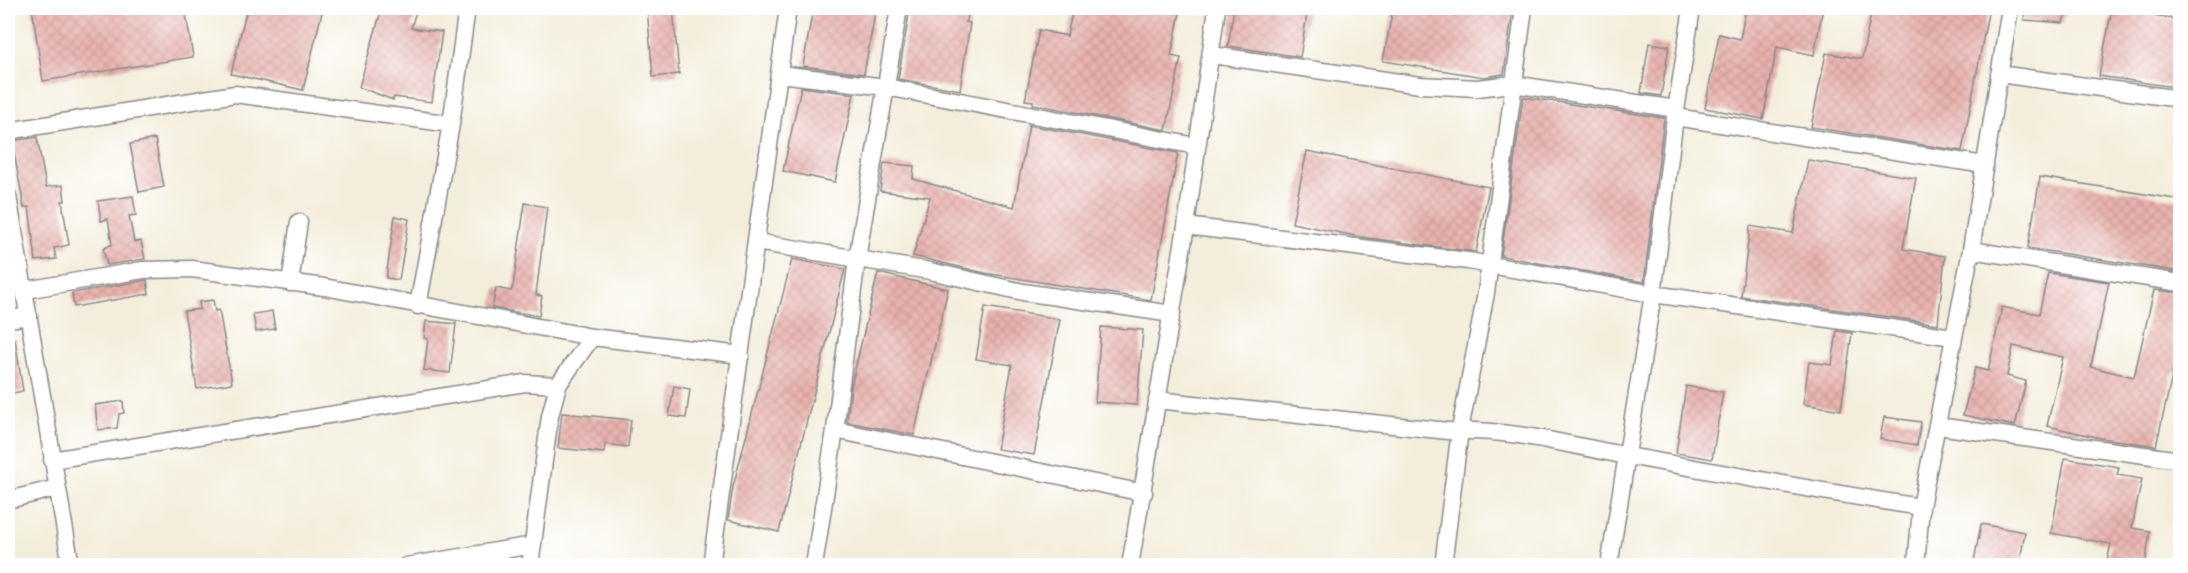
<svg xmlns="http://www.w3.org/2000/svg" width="2188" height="573" font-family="Mynerve,sans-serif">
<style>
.building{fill:url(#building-cross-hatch)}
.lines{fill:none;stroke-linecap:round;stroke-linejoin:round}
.minor-casing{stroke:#8a888b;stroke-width:19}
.minor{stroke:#fff;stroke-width:16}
</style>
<defs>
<pattern id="building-cross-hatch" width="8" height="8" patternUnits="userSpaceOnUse" patternTransform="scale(1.5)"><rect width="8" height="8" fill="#e9b2ad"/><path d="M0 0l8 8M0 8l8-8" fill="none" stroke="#c89996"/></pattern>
</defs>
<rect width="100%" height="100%" fill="#fff"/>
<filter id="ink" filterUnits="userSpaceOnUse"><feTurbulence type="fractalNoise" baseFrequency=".0167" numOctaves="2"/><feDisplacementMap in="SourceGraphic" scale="12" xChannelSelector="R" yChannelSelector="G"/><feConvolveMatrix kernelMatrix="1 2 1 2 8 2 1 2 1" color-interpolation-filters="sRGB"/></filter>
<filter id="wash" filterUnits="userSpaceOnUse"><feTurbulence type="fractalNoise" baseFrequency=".008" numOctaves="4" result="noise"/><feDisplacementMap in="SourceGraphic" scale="24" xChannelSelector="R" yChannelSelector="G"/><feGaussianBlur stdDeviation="1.35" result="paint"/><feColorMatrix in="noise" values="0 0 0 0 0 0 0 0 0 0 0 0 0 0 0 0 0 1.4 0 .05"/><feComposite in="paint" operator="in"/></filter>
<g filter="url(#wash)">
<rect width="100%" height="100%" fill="#f3eedb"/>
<g id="blocks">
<!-- building -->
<path class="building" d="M32,8H185L193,57L43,81Z
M247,8H323L303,90L231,74Z
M382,8H417L411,28L442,32L432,102L394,97L393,100L359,87Z
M647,8H673L679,74L653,77Z
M813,8H876L864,74L803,66Z
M940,8H971L966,22L970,23L960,90L898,79L909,14L937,18Z
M1073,8H1181L1171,56L1181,58L1166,130L1033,104V101L1025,100L1039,30L1067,36Z
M1234,8H1308L1300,57L1228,46Z
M1393,8H1513L1504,74L1484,77L1383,61Z
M1746,8H1823L1814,55L1777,47L1763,119L1705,108L1719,34L1740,39Z
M1872,8H1989L1962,151L1811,127L1826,53L1862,59Z
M2025,8H2067L2063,23L2024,20Z
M2112,8L2181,20V88L2099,76Z
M1649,43L1669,46L1661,96L1641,93Z
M801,87L854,94L835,182L783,171Z
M1523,97L1664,118L1644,282L1501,256Z
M1029,125L1178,153L1151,300L985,273L913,256L930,197L880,191L884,163L914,166L913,179L1014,207Z
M37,137L46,187L63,185L65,201H62L69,245L54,248L56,259L36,261L29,207L24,208L12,141Z
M155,139L164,187L139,192L130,144Z
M1307,151L1489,187L1476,252L1360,237L1292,223Z
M1808,160L1916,178L1903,249L1945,256L1938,324L1741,296L1750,226L1793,233Z
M2040,177L2181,200V272L2028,248Z
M133,196L136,215L129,216L134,242L141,241L145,259L107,265L103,249L112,244L108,219L101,221L98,201Z
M525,203L547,207L536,295L542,296L539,316L492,308L496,288L511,291L513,286Z
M395,216L409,219L399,280L386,278Z
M792,259L845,269L779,532L728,520L733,487Z
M878,273L948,289L914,435L847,422L851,386Z
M2048,273L2109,282L2091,367L2134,377L2154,290L2181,293V374L2173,372L2156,446L2101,438L2047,426L2063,357L2013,346L2007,376L2026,381L2015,426L1963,415L1975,368L1988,371L2002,307L2039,314Z
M147,280L149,294L74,307L72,293Z
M213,300L215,311L219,310L232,383L197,389L184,311L200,309L199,302Z
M985,307L1060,319L1034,455L997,449L1012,365L976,359Z
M272,311L275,329L256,332L253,314Z
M426,321L456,324L450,373L424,370L428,339L424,338Z
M1101,327L1143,330L1137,405L1095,402Z
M1837,331L1852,333L1841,410L1803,404L1809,362L1832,365Z
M15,339L23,391L8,394V340Z
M674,386L690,389L686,418L669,416Z
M1686,386L1723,392L1712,459L1676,453Z
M123,401L124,413L119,414L117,428L98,430L95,405Z
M562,413L631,420L628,447L605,444L604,453L558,448Z
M1884,417L1921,422L1917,445L1880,439Z
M2065,458L2119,467L2117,475L2142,479L2132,528L2150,531L2145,566H2106L2111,544L2051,533Z
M1981,524L2025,532L2019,566H1973Z"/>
</g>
</g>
<g filter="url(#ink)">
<use href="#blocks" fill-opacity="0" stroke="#8a888b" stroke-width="1.5"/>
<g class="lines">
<defs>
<path id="minor" d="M1212,55L1420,85L1477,88L1513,84L1676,109
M780,74L886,87L1196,146
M1999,74L2180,99
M1675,117L1985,165
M8,131L235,94L451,124
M8,196L71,566
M1186,226L1468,261L1653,294L1954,337
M756,242L930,271L1023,292L1172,314
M1971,250L2180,283
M290,283L299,222
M25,290L143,270L192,269L324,287L592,337L741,355
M418,306L451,124L467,8
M8,319L29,316
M1157,400L1448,431C1509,428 1568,445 1628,456C1726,474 1823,492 1921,507
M1938,426L2180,460
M835,430L1144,493
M52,460L525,383L558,385
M8,500L57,488
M406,566L533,545
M530,566L550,416L558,385L592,337
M711,566L788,8
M814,566L835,430L857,259L899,8
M1130,566L1186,226L1217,8
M1443,566L1460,430L1486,293L1524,8
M1609,566L1653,294L1675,117L1692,8
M1916,566L1921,507L1971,250L2010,8"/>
</defs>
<!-- minor casing -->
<use href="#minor" class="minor-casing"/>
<!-- minor -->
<use href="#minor" class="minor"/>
</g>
</g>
<!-- margin -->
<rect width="2188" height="573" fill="none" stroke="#fff" stroke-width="30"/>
</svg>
